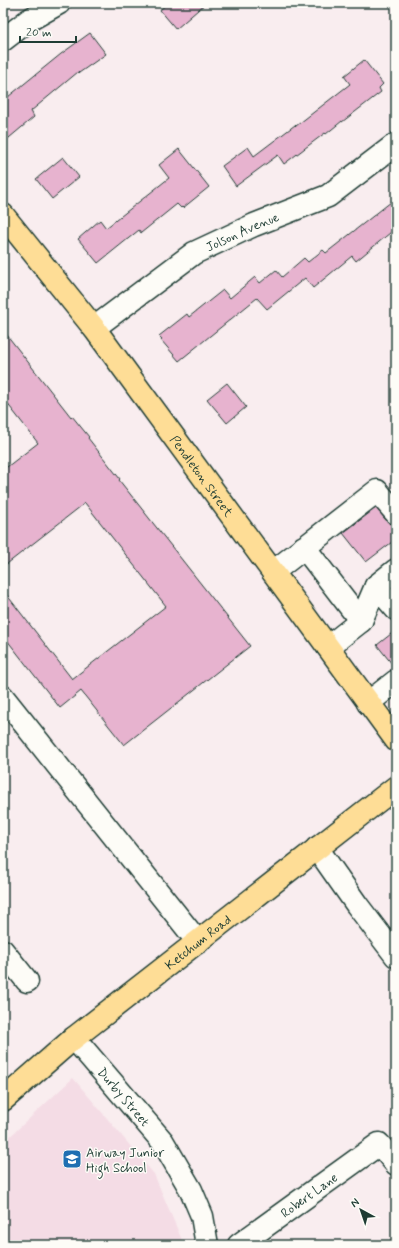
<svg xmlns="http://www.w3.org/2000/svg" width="399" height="1248" font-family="Mynerve,sans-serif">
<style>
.built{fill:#f4dce5}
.building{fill:#e7b3cf;stroke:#1f3d34}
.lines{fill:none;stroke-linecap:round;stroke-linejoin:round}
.minor-casing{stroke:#1f3d34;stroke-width:25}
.major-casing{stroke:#1f3d34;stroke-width:25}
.minor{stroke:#fdfcf7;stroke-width:22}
.major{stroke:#fedd96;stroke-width:22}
.labels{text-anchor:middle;stroke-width:3;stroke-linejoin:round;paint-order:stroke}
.street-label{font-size:13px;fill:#1f3d34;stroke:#fdfcf7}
.poi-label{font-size:13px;fill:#1f3d34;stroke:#fdfcf7;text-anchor:start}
</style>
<rect width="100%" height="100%" fill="#f9edef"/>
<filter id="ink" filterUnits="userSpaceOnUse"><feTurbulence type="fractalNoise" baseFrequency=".025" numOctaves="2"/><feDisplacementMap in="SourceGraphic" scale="8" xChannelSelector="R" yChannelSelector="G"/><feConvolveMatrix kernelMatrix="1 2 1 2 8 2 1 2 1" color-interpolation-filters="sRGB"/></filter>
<g filter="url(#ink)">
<!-- built -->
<path class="built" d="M73,1078L154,1174L184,1245H3V1143Z"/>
<!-- building -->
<path class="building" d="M168,3H206L176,29L160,10Z
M90,33L106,54L79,73L78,72L31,111L34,117L3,143V101L61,54Z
M364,60L383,84L379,88L381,92L342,122V121L326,134L325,133L284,164L278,155L236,186L222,166L248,147L254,156L295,125L296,126L350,84L344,76Z
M179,149L209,187L183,208L182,207L181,208L177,204L141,233L139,230L98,263L78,239L100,220L106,228L169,178L159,165Z
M63,157L79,177L52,199L36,179Z
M396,198V228L356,261L352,256L313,288L305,278L267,309L257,298L179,361L161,340L162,339L159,336L187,314L189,317L223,290L230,298L255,277L260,283L276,270L282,277L304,258L308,262L323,250L326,253Z
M3,330L71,417L72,416L89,437L88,438L120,479L119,480L250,646L124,745L81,691L60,708L3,635V590L72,679L166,606L85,503L3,567V470L38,443L3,398Z
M227,383L246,407L227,423L207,399Z
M376,508L387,521L393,525L396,529V539L366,562L343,533Z
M396,630V669L377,645Z"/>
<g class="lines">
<defs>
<g id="minor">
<path d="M3,40L29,20L59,3"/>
<path id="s1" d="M94,328L194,253L254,225L328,196L396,144"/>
<path d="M304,547L361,621"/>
<path d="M396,570L376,586L396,609"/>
<path d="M273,572L377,491L396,513"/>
<path d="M328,647L361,621L376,586"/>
<path d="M3,697L198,942"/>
<path d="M368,703L396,681"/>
<path d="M317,848L357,905L396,956"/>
<path d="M3,951L27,981"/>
<path id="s2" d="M74,1038L163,1142L191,1190L202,1216L207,1245"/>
<path id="s3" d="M239,1245L379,1144L396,1164"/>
</g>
<g id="major">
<path id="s4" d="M3,215L94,328L396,740"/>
<path id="s5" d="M3,1100L74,1038L396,787"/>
</g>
</defs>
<!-- minor casing -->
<use href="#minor" class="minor-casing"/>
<!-- major casing -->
<use href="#major" class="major-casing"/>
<!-- minor -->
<use href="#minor" class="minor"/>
<!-- major -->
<use href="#major" class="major"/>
</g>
</g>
<!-- icons -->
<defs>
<symbol id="school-square" viewBox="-11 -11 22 22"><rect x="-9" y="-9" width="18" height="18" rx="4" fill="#1f6fb2" stroke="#fdfcf7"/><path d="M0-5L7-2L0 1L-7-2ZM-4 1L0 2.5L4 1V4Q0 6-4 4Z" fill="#fff"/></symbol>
</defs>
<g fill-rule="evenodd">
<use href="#school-square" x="61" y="1148" width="22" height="22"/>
</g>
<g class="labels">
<!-- street labels -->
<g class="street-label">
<text dy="5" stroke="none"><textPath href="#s1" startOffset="178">Jolson Avenue</textPath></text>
<text dy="5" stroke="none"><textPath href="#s4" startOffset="328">Pendleton Street</textPath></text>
<text dy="5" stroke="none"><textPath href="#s5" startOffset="251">Ketchum Road</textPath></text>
<text dy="5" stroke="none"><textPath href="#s2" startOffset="77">Durby Street</textPath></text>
<text dy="5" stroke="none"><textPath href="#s3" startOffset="86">Robert Lane</textPath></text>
</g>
<!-- poi labels -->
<g class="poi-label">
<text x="86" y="1157">Airway Junior<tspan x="86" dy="15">High School</tspan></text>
</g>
</g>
<!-- margin -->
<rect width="399" height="1248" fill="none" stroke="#fdfcf7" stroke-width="16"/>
<rect x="8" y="8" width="383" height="1232" fill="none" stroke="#1f3d34" stroke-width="1.5" filter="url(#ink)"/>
<!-- north arrow -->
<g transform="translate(361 1210) rotate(320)" stroke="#fdfcf7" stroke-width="3" paint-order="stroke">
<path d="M0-3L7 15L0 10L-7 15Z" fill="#1f3d34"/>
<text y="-6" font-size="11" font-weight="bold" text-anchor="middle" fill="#1f3d34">N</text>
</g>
<!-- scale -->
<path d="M20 36v6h56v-6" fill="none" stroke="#1f3d34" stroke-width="2"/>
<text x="26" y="36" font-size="12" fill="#1f3d34" stroke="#fdfcf7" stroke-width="3" paint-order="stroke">20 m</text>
</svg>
